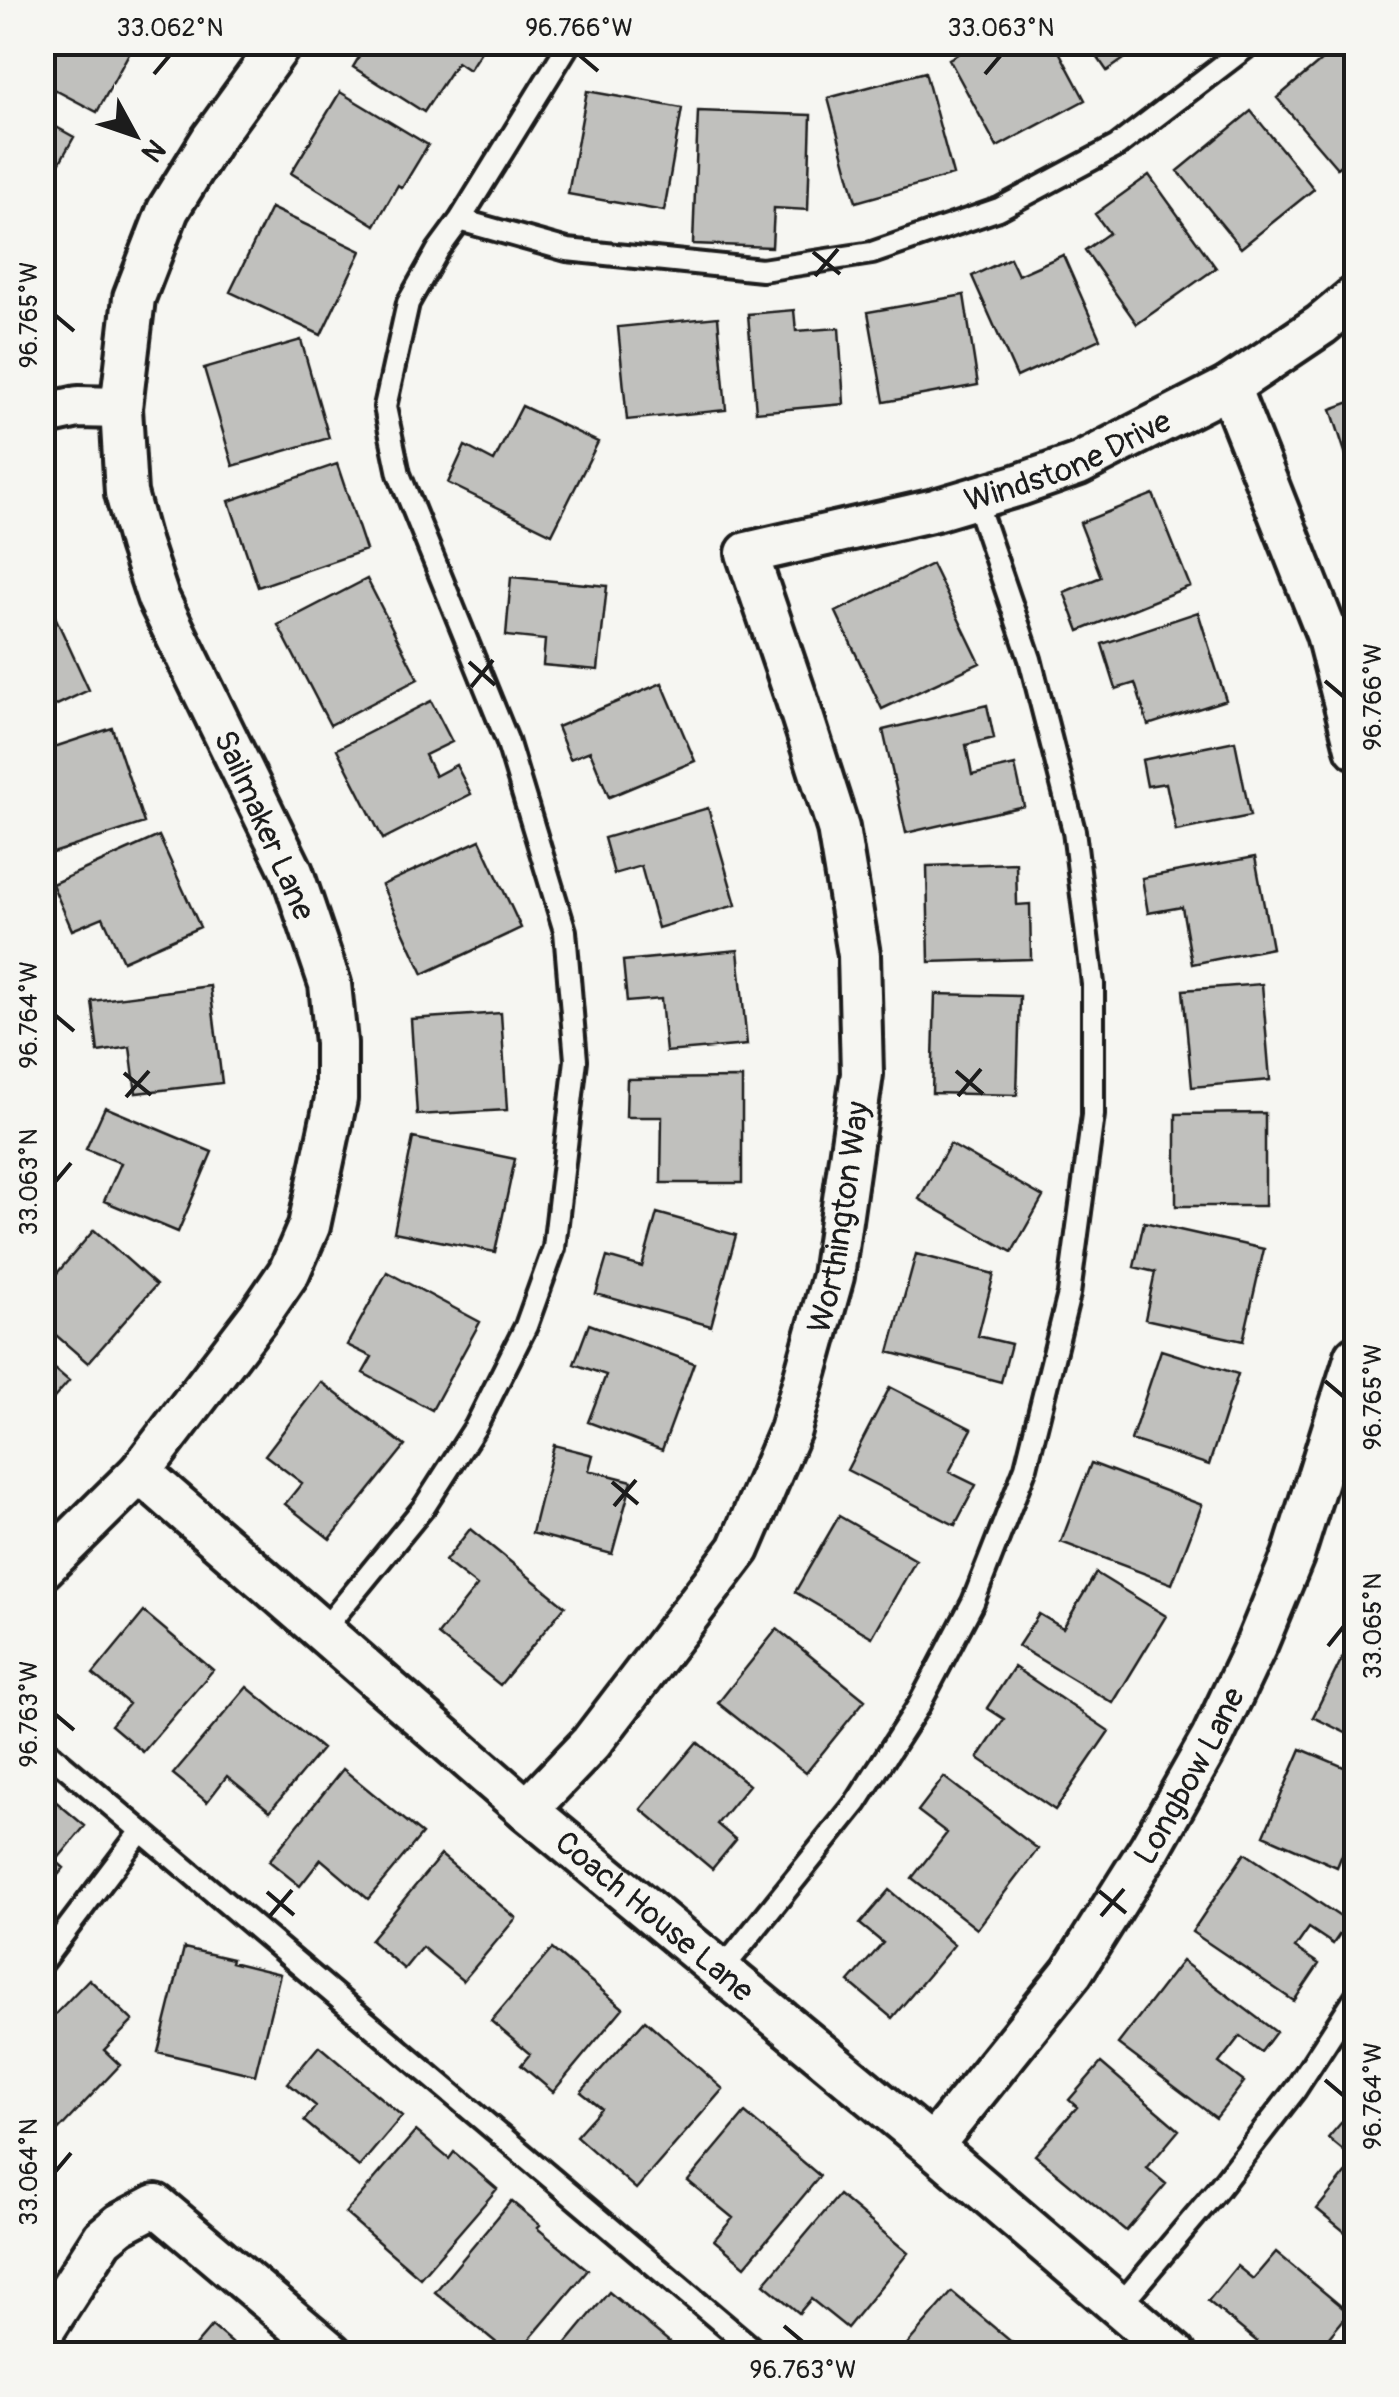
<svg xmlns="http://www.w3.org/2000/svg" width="1399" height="2397" font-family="Pangolin,sans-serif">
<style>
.building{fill:#c0c0bd;stroke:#1c1c1c;stroke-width:2.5}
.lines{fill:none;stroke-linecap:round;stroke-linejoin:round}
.lane-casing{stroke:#1c1c1c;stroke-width:28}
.street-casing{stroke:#1c1c1c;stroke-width:48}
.lane{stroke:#f6f6f2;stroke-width:20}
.street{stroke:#f6f6f2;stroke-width:40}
.ticks{fill:none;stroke:#1c1c1c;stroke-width:4}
.labels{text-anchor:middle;stroke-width:9;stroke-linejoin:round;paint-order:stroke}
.street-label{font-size:32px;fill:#1c1c1c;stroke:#f6f6f2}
.neatline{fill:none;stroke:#1c1c1c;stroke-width:4}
.ticks-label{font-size:25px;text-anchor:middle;fill:#1c1c1c}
</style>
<rect width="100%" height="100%" fill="#f6f6f2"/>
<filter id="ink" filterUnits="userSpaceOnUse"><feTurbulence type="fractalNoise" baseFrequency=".01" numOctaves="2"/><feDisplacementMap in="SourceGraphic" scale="20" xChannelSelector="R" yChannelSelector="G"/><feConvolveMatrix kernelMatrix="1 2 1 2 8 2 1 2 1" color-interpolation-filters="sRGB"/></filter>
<g filter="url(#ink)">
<!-- building -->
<path class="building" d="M42,42H135L97,112L42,83Z
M368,42H487L469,70L457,62L424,112L353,67Z
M979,42H1054L1085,100L997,147L949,59Z
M1087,42H1148L1107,71Z
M1343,42H1356V151L1337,168L1277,98Z
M925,72L953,175L856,202L828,98Z
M587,91L682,108L664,211L568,194Z
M340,92L428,145L402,188L398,185L375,225L291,173Z
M698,111L811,115L808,210L774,208L772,247L693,244Z
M1251,111L1314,189L1241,248L1178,171Z
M42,119L74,137L42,194Z
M1149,175L1216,268L1137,324L1085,250L1109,233L1095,214Z
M271,208L361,251L321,335L230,292Z
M1063,255L1100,339L1017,377L972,276L1010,258L1018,275Z
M964,295L978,385L884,402L868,312Z
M794,310L796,331L839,328L844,404L756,412L748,314Z
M718,317L726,410L627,420L618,327Z
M301,340L329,438L233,466L204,368Z
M1356,400V486L1331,409Z
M522,406L598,442L552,534L448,483L465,446L494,461Z
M337,464L366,550L258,587L229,501Z
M1153,494L1190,586L1079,631L1064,592L1101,577L1080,523Z
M932,564L980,663L882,709L836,612Z
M511,577L607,586L598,670L543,665L545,640L506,636Z
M367,579L418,679L330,725L278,625Z
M47,599L89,690L42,712V601Z
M1198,612L1226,700L1148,725L1135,683L1116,689L1102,644Z
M662,683L695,761L609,797L590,751L570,759L557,727Z
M431,701L452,742L425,755L435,776L456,765L471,794L383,839L337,749Z
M987,705L994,738L966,745L972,775L1015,765L1024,806L906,833L883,730Z
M112,728L144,823L50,854L42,833V751Z
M1235,741L1250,816L1176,831L1166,783L1147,786L1142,760Z
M708,808L736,905L658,928L641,866L614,874L604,838Z
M159,836L200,927L123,961L103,917L72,930L52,884Z
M480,840L521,928L423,974L382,885Z
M1255,857L1272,948L1192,964L1182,907L1148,913L1142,878Z
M1016,863L1017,905L1030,904L1031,959L929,962L927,866Z
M738,950L747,1045L666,1052L661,999L627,1002L623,961Z
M1262,984L1270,1080L1192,1087L1183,990Z
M210,986L222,1083L136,1093L130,1047L98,1052L92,1001Z
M935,994L1020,996L1017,1095L932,1093Z
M501,1013L507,1110L417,1115L411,1019Z
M742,1078V1183H661L662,1117H626L627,1079Z
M105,1107L212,1152L178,1232L104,1201L121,1163L86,1149Z
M1265,1113V1206H1176V1114Z
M413,1138L515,1159L495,1252L394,1232Z
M950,1144L1043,1197L1012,1252L919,1199Z
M657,1213L736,1235L711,1326L596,1294L607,1257L642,1267Z
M1144,1222L1264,1249L1243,1341L1145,1319L1155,1272L1134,1267Z
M94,1230L156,1285L88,1363L42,1323V1271L52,1279Z
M916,1254L994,1274L978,1336L1011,1344L1001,1382L889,1352Z
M387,1272L480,1322L432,1410L363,1373L372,1357L347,1345Z
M589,1324L694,1363L662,1450L588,1422L606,1375L574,1364Z
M1161,1350L1238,1374L1209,1465L1131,1440Z
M42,1358L69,1381L42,1412Z
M321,1382L405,1446L330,1539L285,1504L302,1483L265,1455Z
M890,1387L972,1429L949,1472L976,1485L955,1525L847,1470Z
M554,1445L593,1455L589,1470L632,1481L612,1554L532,1533Z
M1091,1463L1202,1505L1172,1584L1061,1542Z
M839,1516L916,1560L872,1637L795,1592Z
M470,1529L565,1606L500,1685L438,1635L477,1586L445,1561Z
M1096,1573L1166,1616L1113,1703L1018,1646L1039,1614L1063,1628Z
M144,1612L213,1670L143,1752L111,1725L129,1704L93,1674Z
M777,1629L865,1700L806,1773L718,1703Z
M1353,1636L1356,1638V1738L1313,1717Z
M1014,1667L1109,1731L1055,1810L978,1758L1004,1719L987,1708Z
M247,1687L322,1749L270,1811L227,1776L207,1802L173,1774Z
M697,1742L749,1785L717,1824L736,1840L712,1869L641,1809Z
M1301,1749L1356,1772V1841L1349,1838L1337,1867L1264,1835Z
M343,1769L422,1834L368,1899L321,1859L300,1886L269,1861Z
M944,1777L1038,1849L977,1929L912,1878L947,1833L918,1811Z
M42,1790L85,1826L56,1861L64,1868L42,1894Z
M1245,1853L1348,1922L1333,1944L1309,1928L1295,1948L1319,1964L1294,2001L1192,1932Z
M441,1855L516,1918L463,1981L422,1947L404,1969L370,1940Z
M889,1890L954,1945L892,2018L849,1982L883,1943L860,1924Z
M184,1948L232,1959L231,1962L280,1974L255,2075L158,2052Z
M552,1949L623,2008L553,2092L521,2065L530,2054L491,2021Z
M1182,1961L1276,2032L1261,2052L1240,2036L1219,2063L1244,2082L1216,2118L1118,2044Z
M89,1979L133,2021L104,2050L120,2065L51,2138L42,2130V2028Z
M645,2020L723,2089L636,2189L576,2136L601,2108L581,2092Z
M319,2046L402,2116L359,2167L304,2121L316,2106L288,2083Z
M1101,2063L1179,2130L1147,2168L1166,2184L1126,2231L1035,2155L1077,2107L1069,2100Z
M1353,2109L1356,2112V2241L1317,2209L1356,2161L1328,2138Z
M745,2113L820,2176L745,2266L714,2240L733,2218L688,2181Z
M416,2131L449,2159L454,2152L497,2189L420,2278L345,2213Z
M839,2195L908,2253L847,2328L811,2299L799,2313L764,2284Z
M511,2201L540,2225L537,2228L588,2270L517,2354H510L435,2292Z
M1276,2252L1349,2313L1315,2354H1272L1208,2301L1237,2266L1253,2279Z
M609,2292L684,2354H576L565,2345Z
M952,2292L1021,2350L1017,2354H907L902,2350Z
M212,2326L245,2354H188Z"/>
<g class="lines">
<defs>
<path id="lane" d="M460,220L570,42
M320,1630L334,1617L424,1507L476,1426L526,1326L554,1248L576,1060L565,931L507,740L399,474L385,407L408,303L438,250L460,220L567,250L762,270L872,253L999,209L1117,146L1253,42
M42,1747L759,2354
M42,1962L141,1831
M721,1971L856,1803L919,1705L973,1602L1026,1467L1069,1294L1093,1115V984L1074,831L1030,659L975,498
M1119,2306L1218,2189L1295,2090L1356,1996"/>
<g id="street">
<path d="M1229,387L1327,634L1356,748"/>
<path d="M42,415L78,407L121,408"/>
<path id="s1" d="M140,1472L527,1810L932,2146L1175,2354"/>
<path d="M42,1569L140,1472L259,1316L289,1272L309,1226L336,1099V1043L330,984L292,872L158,598L140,544L126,493L121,408L134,298L168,210L212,139L282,42"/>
<path id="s2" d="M527,1810L591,1743L739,1549L790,1430L833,1276L862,1074L859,955L838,828L797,700L747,553L935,510L1019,485L1079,464L1229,387L1321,325L1356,296"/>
<path id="s3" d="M932,2146L1072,1972L1150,1848L1212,1738L1257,1643L1293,1556L1356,1356"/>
<path d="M42,2333L103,2238L120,2224L156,2205L332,2354"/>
</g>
</defs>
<!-- lane casing -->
<use href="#lane" class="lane-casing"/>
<!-- street casing -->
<use href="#street" class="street-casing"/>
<!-- lane -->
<use href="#lane" class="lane"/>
<!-- street -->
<use href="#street" class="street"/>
</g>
</g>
<!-- ticks -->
<path class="ticks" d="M579,55L598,71M154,74L170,55M985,74L1001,55M813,252L840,274M815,276L838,249M55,315L74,331M469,662L495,685M1325,681L1344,697M471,687L493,660M55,1015L74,1031M956,1071L983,1094M124,1073L151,1095M958,1096L981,1069M126,1097L149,1071M55,1182L71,1163M1325,1381L1344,1397M612,1482L638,1504M614,1506L636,1480M1328,1646L1344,1626M55,1714L74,1730M1099,1891L1126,1913M267,1892L294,1915M1101,1916L1124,1889M269,1917L292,1890M1325,2080L1344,2096M55,2172L71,2153M784,2326L803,2342"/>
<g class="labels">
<!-- street labels -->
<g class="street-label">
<text dy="11" stroke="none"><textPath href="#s2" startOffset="1702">Windstone Drive</textPath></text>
<text transform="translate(265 825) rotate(66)" y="11">Sailmaker Lane</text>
<text dy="11" stroke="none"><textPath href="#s2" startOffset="685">Worthington Way</textPath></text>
<text dy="11" stroke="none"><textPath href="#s3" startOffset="452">Longbow Lane</textPath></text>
<text dy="11" stroke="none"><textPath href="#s1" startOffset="680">Coach House Lane</textPath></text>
</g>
</g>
<!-- margin -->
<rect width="1399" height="2397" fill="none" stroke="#f6f6f2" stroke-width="110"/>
<!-- north arrow -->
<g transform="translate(135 135) rotate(130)" stroke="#f6f6f2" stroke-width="8" paint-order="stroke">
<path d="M0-8L18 38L0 25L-18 38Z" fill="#1c1c1c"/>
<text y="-15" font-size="28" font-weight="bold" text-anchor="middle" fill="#1c1c1c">N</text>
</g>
<rect x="55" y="55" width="1289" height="2287" class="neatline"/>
<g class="ticks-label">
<text x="170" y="36">33.062°N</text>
<text x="579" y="36">96.766°W</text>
<text x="1001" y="36">33.063°N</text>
<text transform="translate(28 315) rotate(-90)" y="9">96.765°W</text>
<text transform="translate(1372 697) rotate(-90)" y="9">96.766°W</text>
<text transform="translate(28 1015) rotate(-90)" y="9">96.764°W</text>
<text transform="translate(28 1182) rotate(-90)" y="9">33.063°N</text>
<text transform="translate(1372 1397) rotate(-90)" y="9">96.765°W</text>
<text transform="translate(1372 1626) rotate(-90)" y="9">33.065°N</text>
<text transform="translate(28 1714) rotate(-90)" y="9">96.763°W</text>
<text transform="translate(1372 2096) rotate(-90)" y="9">96.764°W</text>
<text transform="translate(28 2172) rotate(-90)" y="9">33.064°N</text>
<text x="803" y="2378">96.763°W</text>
</g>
</svg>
